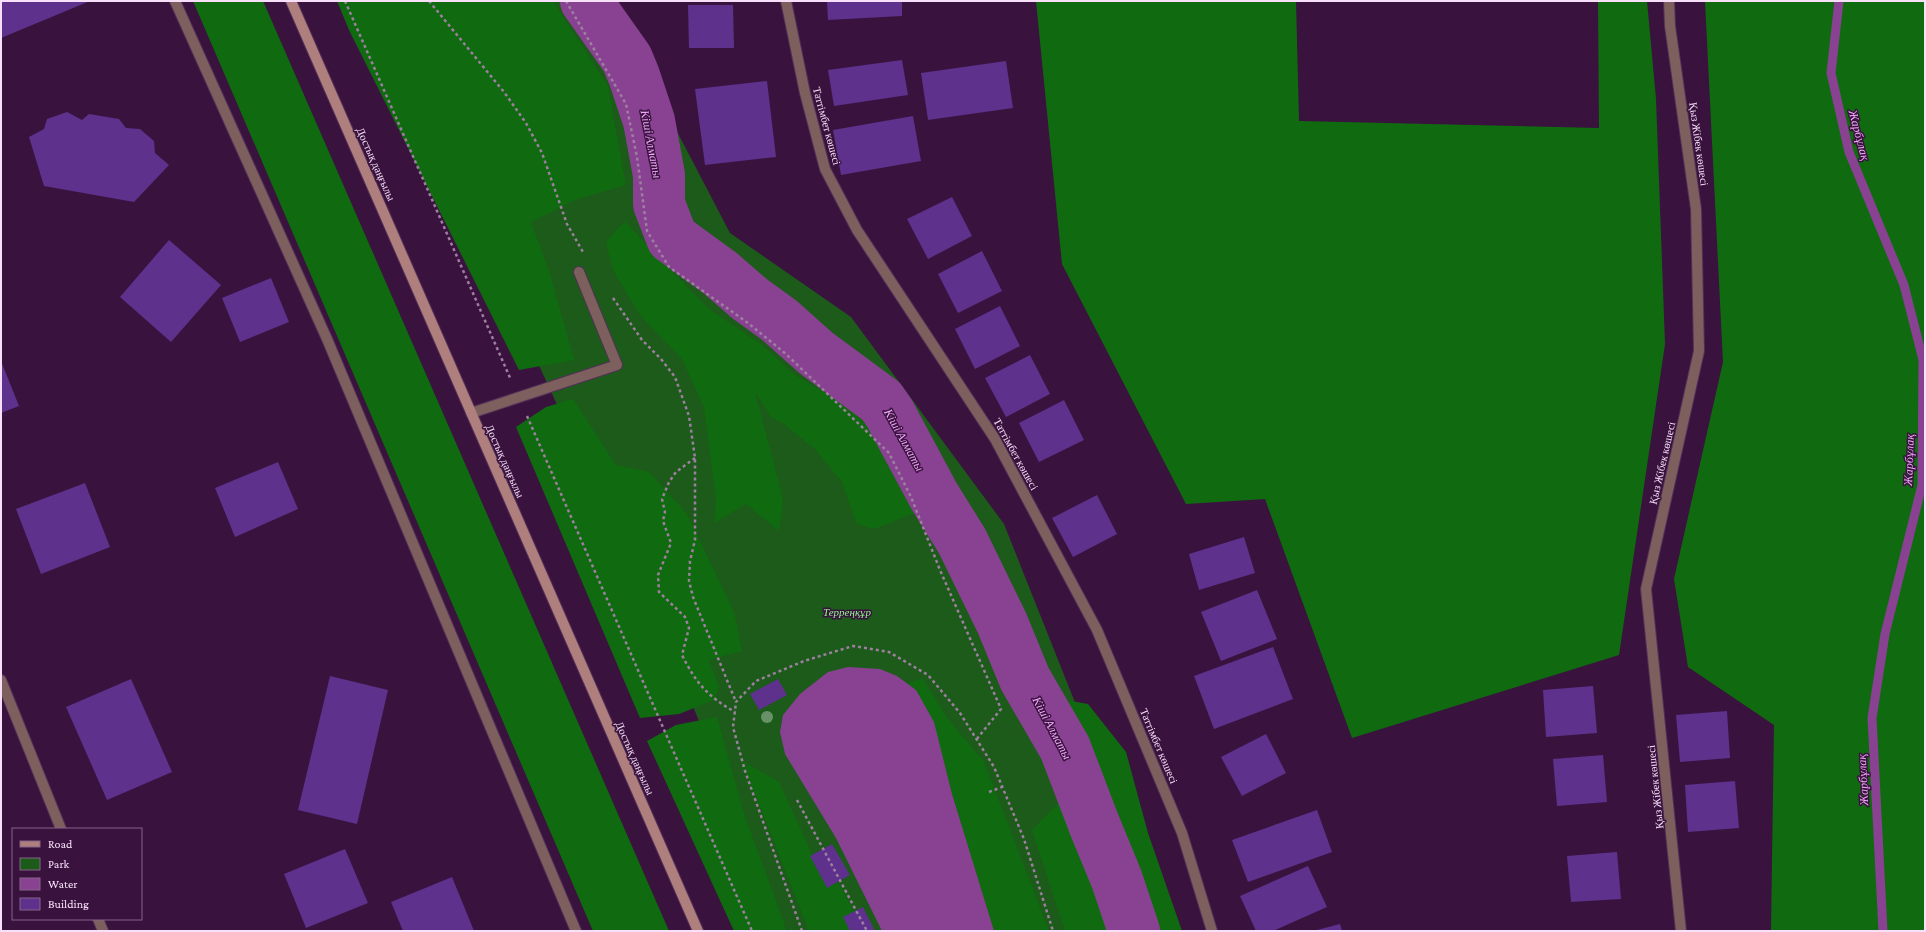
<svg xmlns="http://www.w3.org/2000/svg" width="1926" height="932" font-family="'Crimson Pro',serif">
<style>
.green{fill:#1c5b1a}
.forest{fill:#106b10}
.water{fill:#894192}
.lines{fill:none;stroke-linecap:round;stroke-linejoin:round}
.stream{stroke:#894192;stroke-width:9}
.river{stroke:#894192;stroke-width:52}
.building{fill:#5d318c}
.service-casing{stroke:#543058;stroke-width:12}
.minor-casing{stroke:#543058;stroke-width:12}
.secondary-casing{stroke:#543058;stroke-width:12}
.path{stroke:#9e7fa1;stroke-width:2.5;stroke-dasharray:3 3;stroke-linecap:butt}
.service{stroke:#7d5f5e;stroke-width:10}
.minor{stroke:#7d5f5e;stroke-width:10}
.secondary{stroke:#af7f7d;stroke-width:10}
.tree{fill:#699167}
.labels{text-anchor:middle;stroke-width:3;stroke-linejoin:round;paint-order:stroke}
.street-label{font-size:11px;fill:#f8e0fa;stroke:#39133e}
.park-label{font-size:11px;font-style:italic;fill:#90f889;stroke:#39133e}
.water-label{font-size:12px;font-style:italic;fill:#f5aaff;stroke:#39133e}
</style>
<rect width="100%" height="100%" fill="#39133e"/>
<!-- green -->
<path class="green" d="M378,1H603L660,99L730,233L851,317L1004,524L1166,931H787L671,654L495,269Z"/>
<!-- forest -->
<path class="forest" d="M193,1H263L669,931H593Z
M337,1H553L608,86L626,185L577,199L531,222L550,274L574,360L519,370L349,30Z
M1036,1H1296L1299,121L1599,128L1598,1H1647L1656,99L1665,344L1619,655L1352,738L1265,499L1186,504L1062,264Z
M1705,1H1925V931H1771L1774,725L1688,667L1674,579L1723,362Z
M625,221L650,249L709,309L762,345L795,375L849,407L881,441L904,471L927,508L874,529L857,524L842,482L816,450L784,424L771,417L755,392L783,499L779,531L746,504L714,523L716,500L704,407L682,359L640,315L613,270L606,242Z
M573,399L616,465L649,472L687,514L734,612L742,651L709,660L719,687L714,700L679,714L640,718L516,427L546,407Z
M922,678L948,719L984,762L1049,931H994L952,794L942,755L916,690L907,684Z
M1047,697L1088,704L1126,752L1148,833L1182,931H1148L1083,761Z
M717,717L744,814L787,931H734L647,741L676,725Z
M742,761L779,782L827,887L838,882L854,912L843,917L850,931H809Z
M1063,798L1118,931H1065L1032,830Z"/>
<!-- water -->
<path class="water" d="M848,667L880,669L897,676L916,690L934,722L952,794L994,931H882L836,838L785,754L780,732L783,715L800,694L828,672Z"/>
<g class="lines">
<!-- stream -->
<path class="stream" d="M1839,1L1831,73L1849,152L1904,285L1923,360L1922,485L1885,634L1872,718L1883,931"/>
<!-- river -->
<path class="river" d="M586,1L627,59L634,76L649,121L659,175V204L672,238L720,273L750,299L779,320L816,353L881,401L890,414L934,496L962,541L1002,623L1025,679L1065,748L1094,824L1117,880L1134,931"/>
</g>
<!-- building -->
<path class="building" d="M1,1H90L1,38Z
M827,1H902V16L828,20Z
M688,5H733L734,48H689Z
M902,60L908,95L834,106L828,70Z
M1006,61L1013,108L928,120L921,73Z
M767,81L776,157L705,165L695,89Z
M67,112L82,120L89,114L119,119L126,128L140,129L154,141L155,153L169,165L134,202L44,186L29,137L44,129L47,119Z
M913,116L921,161L841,175L833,130Z
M952,197L972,236L928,259L907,219Z
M169,240L221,285L171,342L120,297Z
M982,251L1002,291L958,313L938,274Z
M271,278L289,322L240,342L222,298Z
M1000,306L1020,346L975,369L955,329Z
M1030,355L1050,394L1006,417L985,378Z
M1,361L19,406L1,413Z
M1064,400L1084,440L1039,462L1019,423Z
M278,462L298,509L235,537L215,488Z
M85,483L110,547L41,574L16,509Z
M1097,495L1117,534L1073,557L1052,518Z
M1244,537L1255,573L1199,590L1189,554Z
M1257,590L1277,639L1221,661L1201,612Z
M1273,647L1293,699L1214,729L1194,676Z
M330,676L388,690L357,824L298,810Z
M131,679L172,772L107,800L66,707Z
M778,679L787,695L759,710L750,694Z
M1593,686L1597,733L1546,737L1543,690Z
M1727,711L1730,758L1680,762L1676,715Z
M1266,734L1286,773L1242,796L1221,757Z
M1603,755L1607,802L1557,806L1553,759Z
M1735,781L1739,828L1688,832L1685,785Z
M1317,810L1332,852L1248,882L1232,840Z
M832,844L850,875L827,888L810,856Z
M345,849L368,903L306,928L284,874Z
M1617,852L1621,899L1571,902L1567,856Z
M1308,866L1327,907L1273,931H1256L1240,896Z
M452,877L474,931H403L391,902Z
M863,907L875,931H850L843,917Z
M1340,924L1342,931H1317V930Z"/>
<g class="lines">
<defs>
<path id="service" d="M471,413L617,365L579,272"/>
<path id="minor" d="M175,1L327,339L576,931
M786,1L805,93L825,169L857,230L995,439L1097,630L1182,833L1212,931
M1669,1L1670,26L1696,209L1699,351L1646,589L1681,931
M1,680L61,829
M98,919L103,931"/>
<path id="secondary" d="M291,1L698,931"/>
</defs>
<!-- service casing -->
<use href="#service" class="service-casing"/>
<!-- minor casing -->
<use href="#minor" class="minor-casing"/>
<!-- secondary casing -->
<use href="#secondary" class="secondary-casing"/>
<!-- path -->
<path class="path" d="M345,1L511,380
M429,1L504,92L526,123L542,153L567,224L583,252
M566,1L626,104L637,157L647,231L669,267L748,323L786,354L889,453L911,497L940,570L1001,709L976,740
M613,298L642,340L661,359L675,377L689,416L695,458V540L690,561L689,581L693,597L736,702
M527,416L752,931
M695,458L676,472L669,482L662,499L665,512L663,521L671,543L658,575L659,592L685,617L689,628L682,655C696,683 707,696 735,712
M989,792L1002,787
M797,800L867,931
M802,931L745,771L733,727L736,702L756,681L804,661L853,646L889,652L928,675L960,713L994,767L1024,839L1053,931"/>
<!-- service -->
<use href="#service" class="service"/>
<!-- minor -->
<use href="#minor" class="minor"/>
<!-- secondary -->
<use href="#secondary" class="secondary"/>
</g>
<!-- trees -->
<circle class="tree" cx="767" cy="717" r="6"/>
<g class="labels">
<!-- street labels -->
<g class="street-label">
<text transform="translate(827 126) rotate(75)" y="4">Таттімбет көшесі</text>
<text transform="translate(1699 144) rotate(82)" y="4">Қыз Жібек көшесі</text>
<text transform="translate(376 164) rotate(66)" y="4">Достық даңғылы</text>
<text transform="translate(1016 454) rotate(61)" y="4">Таттімбет көшесі</text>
<text transform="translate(505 461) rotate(66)" y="4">Достық даңғылы</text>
<text transform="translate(1662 463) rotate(-77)" y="4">Қыз Жібек көшесі</text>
<text transform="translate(1159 746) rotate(67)" y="4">Таттімбет көшесі</text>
<text transform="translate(635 758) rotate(66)" y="4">Достық даңғылы</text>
<text transform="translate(1655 787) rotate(-96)" y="4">Қыз Жібек көшесі</text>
</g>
<!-- park labels -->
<g class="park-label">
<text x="847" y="616">Терреңқұр</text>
</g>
<!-- water labels -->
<g class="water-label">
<text transform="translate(1859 135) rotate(75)" y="4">Жарбұлақ</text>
<text transform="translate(651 144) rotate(79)" y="4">Кіші Алматы</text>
<text transform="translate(904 440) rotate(61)" y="4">Кіші Алматы</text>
<text transform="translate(1909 460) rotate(-88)" y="4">Жарбұлақ</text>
<text transform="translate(1052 728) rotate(62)" y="4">Кіші Алматы</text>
<text transform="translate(1863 780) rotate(-93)" y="4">Жарбұлақ</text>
</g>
</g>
<!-- border -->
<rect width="1926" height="932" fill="none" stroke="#f8e0fa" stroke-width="4"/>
<!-- legend -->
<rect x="12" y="828" width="130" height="92" fill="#39133e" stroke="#856589"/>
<rect x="20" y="841" width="20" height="6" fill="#af7f7d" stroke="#856589"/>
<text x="48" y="848" font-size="12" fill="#f8e0fa">Road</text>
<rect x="20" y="858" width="20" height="12" fill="#1c5b1a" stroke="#856589"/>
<text x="48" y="868" font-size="12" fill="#f8e0fa">Park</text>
<rect x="20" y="878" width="20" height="12" fill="#894192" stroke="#856589"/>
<text x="48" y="888" font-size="12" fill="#f8e0fa">Water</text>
<rect x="20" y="898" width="20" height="12" fill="#5d318c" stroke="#856589"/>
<text x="48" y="908" font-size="12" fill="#f8e0fa">Building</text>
</svg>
